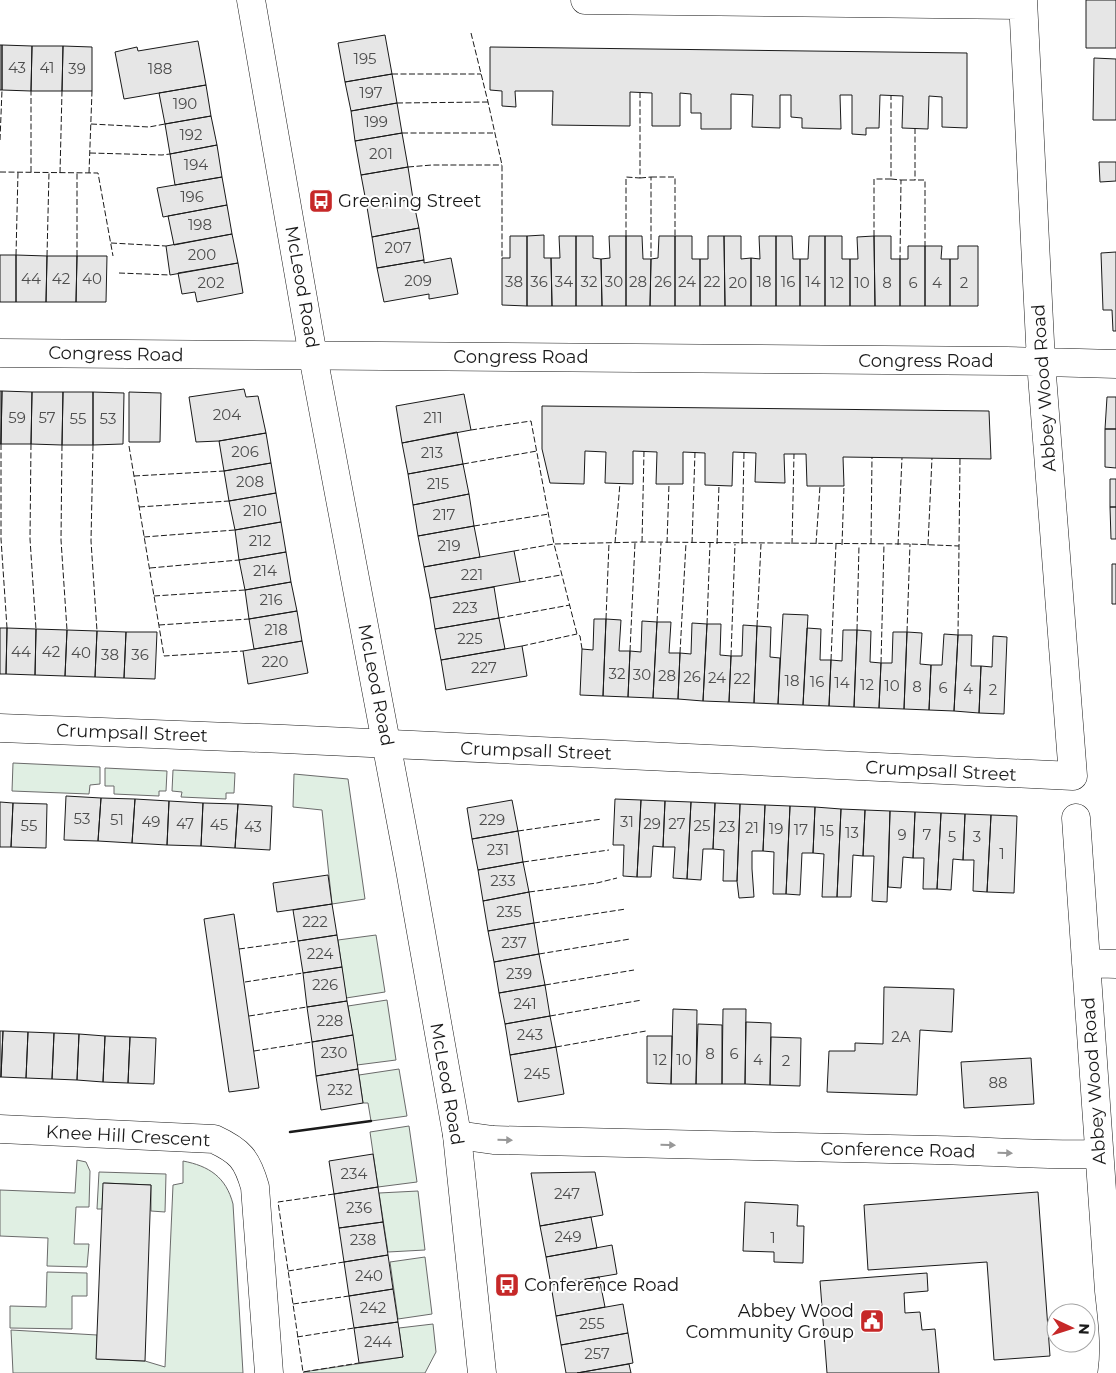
<svg xmlns="http://www.w3.org/2000/svg" width="1116" height="1373" font-family="Montserrat,sans-serif">
<style>
.green{fill:#e0efe3;stroke:#6a6a6a}
.building{fill:#e6e6e6;stroke:#1a1a1a}
.lines{fill:none;stroke-linecap:round;stroke-linejoin:round}
.minor-casing{stroke:#1a1a1a;stroke-width:29}
.secondary-casing{stroke:#1a1a1a;stroke-width:29}
.minor{stroke:#fff;stroke-width:28}
.secondary{stroke:#fff;stroke-width:28}
.fence{stroke:#1a1a1a;stroke-width:1;stroke-dasharray:6 2.5;stroke-linecap:butt}
.wall{stroke:#1a1a1a;stroke-width:2.5}
.oneway{fill:#989898}
.labels{text-anchor:middle;stroke-width:4;stroke-linejoin:round;paint-order:stroke}
.number-label{font-size:15px;fill:#4d4d4d}
.poi-label{font-size:18px;fill:#1a1a1a;stroke:#fff;text-anchor:start}
.street-label{font-size:18px;fill:#1a1a1a;stroke:#fff}
</style>
<rect width="100%" height="100%" fill="#fff"/>
<!-- green -->
<path class="green" d="M13,763L100,767V784L90,785L89,794L12,791Z
M105,768L167,771L166,791H159V796L114,794V786H105Z
M173,770L235,773L234,793H226V799L181,797L182,792L172,791Z
M294,774L348,779L365,899L332,904L322,810L293,807Z
M376,935L385,992L346,998L338,940Z
M387,1000L396,1060L357,1065L348,1006Z
M399,1069L407,1116L371,1121L368,1103H363L359,1075Z
M409,1126L417,1182L378,1187L370,1132Z
M77,1160L86,1162L90,1171L89,1207H76L74,1244H89L87,1267L47,1266L48,1238L0,1236V1190L75,1193Z
M183,1161C209,1166 226,1177 233,1204L243,1373H13L11,1330L97,1335V1359L145,1361L165,1367L173,1185L183,1183Z
M99,1172L166,1174L165,1212L151,1211V1185L104,1183L102,1209H97Z
M418,1191L425,1250L388,1252L379,1193Z
M425,1257L432,1314L398,1319L390,1262Z
M47,1272L87,1273V1296H72V1329L10,1328V1306L46,1307Z
M433,1324L436,1352L425,1373H304L303,1372L403,1357L399,1328Z"/>
<!-- building -->
<path class="building" d="M1086,0H1116V48H1086Z
M385,35L392,74L345,82L338,43Z
M198,41L206,85L124,99L115,52L137,47L138,51Z
M0,45H2V90H0Z
M2,45L32,46L31,91L2,90Z
M32,46H63L62,91H31Z
M63,46L92,47V91H62Z
M490,47L967,53V128L942,127V97L929,96L928,129L902,128L903,96L880,95L879,128H866V135L852,134V95H840L841,129L802,128V118L791,117V95H780V128L752,127L753,95L731,94V129H701V113H691V94L680,93V126H652V93L630,92V126L552,125L553,91H515L516,107L502,106V91L490,90Z
M1094,58L1116,59V120H1093Z
M392,74L397,103L351,111L345,82Z
M206,85L211,116L165,124L159,93Z
M397,103L402,133L355,141L351,111Z
M211,116L217,145L170,154L165,124Z
M402,133L408,167L361,175L355,141Z
M217,145L222,177L175,185L170,154Z
M1099,162H1116V181L1100,182Z
M408,167L413,199L367,207L361,175Z
M222,177L227,205L163,217L157,188Z
M413,199L419,228L372,237L367,207Z
M227,205L232,234L174,245L168,216Z
M419,228L424,260L377,268L372,237Z
M232,234L238,263L170,275L166,246Z
M544,235V258H551L552,306H527V236Z
M510,236H527V306L502,305V258H510Z
M559,236H576V306H552L551,258H560Z
M576,236H593V258L601,259L602,306H576Z
M609,236H626V306H602L601,259L610,258Z
M626,236H642L643,259H651L650,306H626Z
M659,236H675V306H650L651,259L658,258Z
M675,236H692V259H700V306H675Z
M708,236H724L725,306H700V259H708Z
M724,236H741V259L751,258V306H725Z
M759,236H776V306H751V258L760,259Z
M776,236H792L793,259H800V306H776Z
M809,236H825V306H800V259H808Z
M825,236H842V259H850V306H825Z
M874,236H891V259H900V306H875Z
M874,236L875,306H850V259H858L857,237Z
M908,246H925V306H900V259H908Z
M925,246H942L941,259H950V306H925Z
M958,246H978V306H950V259H958Z
M1116,252V331H1113L1112,310H1103L1101,253Z
M0,255H16V302H0Z
M16,255L47,256L46,302H16Z
M47,256H77L76,302H46Z
M77,256H107L106,302H76Z
M451,258L458,294L429,299V294L384,302L377,268L424,260V263Z
M238,263L243,293L197,302L195,292L182,294L178,273Z
M244,389L246,397L258,396L266,433L219,441L196,442L189,397Z
M0,391H2L1,444H0Z
M2,391L32,392L31,444H1Z
M32,392H63L62,445L31,444Z
M63,392H93V445H62Z
M93,392L124,393L123,444L93,445Z
M129,392L161,393L160,442H129Z
M464,394L471,430L402,443L396,406Z
M1107,397H1116V429H1105Z
M542,406L989,411L991,459L843,457L844,486H807L806,454H784L785,483L755,482L756,453L733,452L732,486L705,485V453L683,452V484H656L657,452L633,451V484L605,483L606,452L585,451L584,484L550,483L542,449Z
M1105,429H1116V468L1105,467Z
M457,432L463,464L408,474L402,443Z
M266,433L271,463L224,471L219,441Z
M271,463L276,493L229,501L224,471Z
M463,464L469,494L413,505L408,474Z
M1110,479H1116V507H1110Z
M276,493L281,522L235,530L229,501Z
M469,494L474,526L418,536L413,505Z
M1110,507H1116V539H1111Z
M281,522L286,552L239,560L235,530Z
M474,526L480,557L424,567L418,536Z
M514,551L520,582L430,598L424,567Z
M286,552L291,582L245,590L239,560Z
M1112,564H1116V604H1112Z
M291,582L297,611L249,619L245,590Z
M494,587L499,618L435,629L430,598Z
M297,611L302,641L254,649L249,619Z
M783,614L808,615L803,705L778,704Z
M499,618L505,649L441,660L435,629Z
M594,619H606L603,696L580,695L582,649L593,650Z
M606,619L621,620L619,651H630L628,697L603,696Z
M642,621L657,622L653,698L628,697L630,651L641,652Z
M657,622H671L669,653H680L678,699L653,698Z
M692,623L707,624L703,701L678,699L680,653L691,654Z
M707,624H721L720,655L731,656L729,702L703,701Z
M743,625L757,626L754,703L729,702L731,656H742Z
M757,626L771,627L770,657L780,658L778,704L754,703Z
M0,628H7L6,674H0Z
M7,628L36,629L35,675L6,674Z
M807,628L821,629L820,660H831L829,706L803,705Z
M36,629L67,630L65,676L35,675Z
M67,630L97,631L95,677L65,676Z
M843,630H857L854,707L829,706L831,660L842,661Z
M857,630L871,631L870,662L881,663L879,708L854,707Z
M97,631L126,632L124,678L95,677Z
M126,632H157L155,679L124,678Z
M893,632H907L904,709L879,708L881,663H892Z
M907,632L922,633L920,664L931,665L929,710L904,709Z
M944,634L958,635L954,711L929,710L931,665H942Z
M958,635H972L971,666H981L979,713L954,711Z
M993,636L1007,637L1004,714L979,713L981,666L992,667Z
M302,641L308,673L248,684L243,651Z
M522,646L527,676L446,690L441,660Z
M66,796L101,798L98,841L64,840Z
M101,798L135,799L132,843L98,841Z
M135,799L169,801L167,845L132,843Z
M615,799L641,800L637,877L623,876L624,845H613Z
M512,800L518,831L472,839L467,808Z
M641,800L665,801L663,847L653,846L651,877H637Z
M169,801L203,803L201,846L167,845Z
M665,801L691,802L687,879L673,878L675,847H663Z
M0,802L13,803L11,847H0Z
M691,802L715,803L713,849H703L701,880L687,879Z
M13,803L47,804L46,848L11,847Z
M203,803L238,804L235,848L201,846Z
M715,803L740,804L737,881H723L724,850L713,849Z
M238,804L272,806L270,850L235,848Z
M740,804L765,805L763,851H752V869L754,897L739,898L737,881Z
M765,805L790,806L786,894H773L774,852L763,851Z
M790,806L815,807L813,853H802L800,895L786,894Z
M815,807L841,809L837,897H822L824,854L813,853Z
M841,809L865,810L863,856L853,855L851,897H837Z
M865,810L890,811L887,902L872,901L874,856H863Z
M890,811L915,812L913,858L903,857L901,888L888,887Z
M915,812L941,813L937,889H923L924,858H913Z
M941,813L965,814L963,860L953,859L951,890L937,889Z
M965,814L991,815L987,892L973,891L974,860H963Z
M991,815L1017,816L1014,893L987,892Z
M518,831L523,862L478,870L472,839Z
M523,862L529,892L483,901L478,870Z
M328,875L332,904L277,912L273,883Z
M529,892L534,923L488,931L483,901Z
M332,904L337,935L298,941L293,910Z
M234,914L259,1088L229,1092L204,919Z
M534,923L539,954L494,962L488,931Z
M337,935L342,967L303,973L298,941Z
M539,954L545,985L499,993L494,962Z
M342,967L347,1001L307,1007L303,973Z
M545,985L550,1016L505,1024L499,993Z
M884,987L954,989L952,1032L920,1030L917,1095L827,1092L829,1051H855V1043L883,1044Z
M347,1001L353,1035L312,1042L307,1007Z
M673,1009L697,1010L696,1084H671Z
M723,1009H746L745,1084H722Z
M550,1016L556,1047L510,1055L505,1024Z
M746,1022L771,1023L770,1085L745,1084Z
M698,1024L722,1025V1084H696Z
M0,1031H3L1,1077H0Z
M3,1031L28,1032L26,1078L1,1077Z
M28,1032L54,1033L52,1079L26,1078Z
M54,1033L79,1034L77,1080L52,1079Z
M79,1034L105,1036L103,1082L77,1080Z
M353,1035L358,1069L316,1076L312,1042Z
M105,1036L130,1037L128,1083L103,1082Z
M647,1036H672L671,1084L647,1083Z
M130,1037L156,1038L154,1084L128,1083Z
M771,1037L801,1038L800,1086L770,1085Z
M556,1047L564,1094L518,1102L510,1055Z
M1031,1058L1034,1104L964,1108L961,1062Z
M358,1069L363,1103L321,1110L316,1076Z
M373,1154L378,1187L334,1194L329,1161Z
M595,1172L603,1215L540,1226L531,1173Z
M103,1183L151,1185L145,1361L96,1359Z
M378,1187L383,1222L339,1228L334,1194Z
M1038,1192L1050,1356L994,1360L987,1262L868,1270L864,1205Z
M745,1202L798,1205L797,1226H804L803,1263L774,1262V1252L743,1251Z
M591,1217L597,1248L546,1257L540,1226Z
M383,1222L388,1255L344,1262L339,1228Z
M612,1245L617,1274L551,1285L546,1257Z
M388,1255L393,1289L349,1296L344,1262Z
M927,1273L928,1291L904,1293L905,1313L920,1312L922,1330L935,1329L939,1373H827L820,1281Z
M599,1277L605,1307L556,1316L551,1285Z
M393,1289L398,1322L354,1328L349,1296Z
M623,1304L628,1333L561,1345L556,1316Z
M398,1322L403,1357L359,1363L354,1328Z
M628,1333L633,1363L577,1373H566L561,1345Z
M629,1364L631,1373H577Z"/>
<g class="lines">
<defs>
<path id="minor" d="M585,0L1023,5
M0,353L1007,361L1116,364
M0,728L284,739L1073,776L1041,362L1023,0
M1076,818L1109,1291C1112,1318 1116,1347 1112,1373
M1086,963L1116,964
M0,1129L214,1139C240,1151 247,1159 255,1187L269,1373
M457,1135L493,1140C640,1144 788,1148 936,1150C990,1151 1044,1156 1099,1154"/>
<path id="secondary" d="M251,0L313,356L409,864L457,1135L482,1373"/>
</defs>
<!-- minor casing -->
<use href="#minor" class="minor-casing"/>
<!-- secondary casing -->
<use href="#secondary" class="secondary-casing"/>
<!-- minor -->
<use href="#minor" class="minor"/>
<!-- secondary -->
<use href="#secondary" class="secondary"/>
<!-- fence -->
<path class="fence" d="M471,33L488,102L502,165V258
M392,74H481
M397,103L488,102
M91,124L149,127L165,124
M915,128V180
M402,133H495
M0,140L2,90
M90,153L162,155L170,154
M408,167L432,165H502
M0,172L98,173L113,256
M31,172V91
M60,173L62,91
M89,173L92,91
M651,177H675V236
M640,178L651,177V259
M891,179L901,180L900,259
M901,180H925V246
M626,236V177L640,178V93
M874,236V179H891V96
M111,243L166,246
M16,255L18,172
M47,256L49,173
M77,256V173
M119,273L170,275
M471,430L531,421L554,544L514,551
M1,444V539L7,628
M31,444L30,539L36,629
M62,445L61,540L67,630
M93,445L91,541L97,631
M129,446L164,656L243,651
M463,464L537,451
M134,476L224,471
M139,507L229,501
M474,526L549,514
M144,537L235,530
M642,542L644,451
M615,543L620,483
M667,543L669,484
M692,543L695,452
M717,544L719,485
M742,544L744,453
M792,544L794,454
M816,544L820,486
M871,544L872,457
M842,545L844,486
M898,545L902,458
M928,545L932,458
M150,568L239,560
M520,582L561,575
M154,596L245,590
M499,618L570,605
M606,619L609,543
M657,622L661,543
M707,624L710,543
M159,625L249,619
M757,626L761,544
M857,630L859,545
M907,632L910,544
M958,635L960,459
M522,646L577,634
M582,649L580,636L577,634L554,544L642,542L910,544L959,546
M630,651L635,543
M680,653L686,543
M731,656L735,544
M831,660L836,544
M881,663L884,544
M518,831L602,819
M523,862L609,850
M529,892L597,883L617,878
M534,923L626,909
M239,949L298,941
M539,954L630,939
M245,982L303,973
M545,985L634,970
M249,1016L307,1007
M550,1016L642,1000
M556,1047L646,1031
M254,1051L312,1042
M334,1194L278,1202L303,1372L359,1363
M288,1271L344,1262
M293,1304L349,1296
M297,1337L354,1328"/>
<!-- wall -->
<path class="wall" d="M290,1132L371,1121"/>
</g>
<!-- one-way arrows -->
<defs><path id="oneway-solid" d="M-6-.8H1V-3.2L6.5 0L1 3.2V.8H-6Z" transform="scale(1.25)"/></defs>
<g class="oneway">
<use href="#oneway-solid" transform="translate(505 1140) rotate(2)"/>
<use href="#oneway-solid" transform="translate(668 1145) rotate(2)"/>
<use href="#oneway-solid" transform="translate(1005 1153) rotate(2)"/>
</g>
<!-- icons -->
<defs>
<symbol id="bus-square" viewBox="-11 -11 22 22"><rect x="-9" y="-9" width="18" height="18" rx="4" fill="#c62828" stroke="#fff"/><path d="M-5-6H5V4H4V6H2V4H-2V6H-4V4H-5ZM-3.5-4V0h7V-4ZM-3.5 1.2v1.5H-2V1.2ZM2 1.2v1.5H3.5V1.2Z" fill="#fff"/></symbol>
<symbol id="civic-square" viewBox="-11 -11 22 22"><rect x="-9" y="-9" width="18" height="18" rx="4" fill="#c62828" stroke="#fff"/><path d="M-.6-6.5H3V-4.5H.6V-3L4-1V1h2V6H-6V1h2V-1L-.6-3ZM-1.2 2.5V6h2.4V2.5Z" fill="#fff"/></symbol>
</defs>
<g fill-rule="evenodd">
<use href="#bus-square" x="307" y="187" width="28" height="28"/>
<use href="#bus-square" x="493" y="1271" width="28" height="28"/>
<use href="#civic-square" x="858" y="1307" width="28" height="28"/>
</g>
<g class="labels">
<!-- number labels -->
<g class="number-label">
<text x="365" y="64">195</text>
<text x="17" y="73">43</text>
<text x="47" y="73">41</text>
<text x="77" y="74">39</text>
<text x="160" y="74">188</text>
<text x="371" y="98">197</text>
<text x="185" y="109">190</text>
<text x="376" y="127">199</text>
<text x="191" y="140">192</text>
<text x="381" y="159">201</text>
<text x="196" y="170">194</text>
<text x="192" y="202">196</text>
<text x="200" y="230">198</text>
<text x="398" y="253">207</text>
<text x="202" y="260">200</text>
<text x="31" y="284">44</text>
<text x="61" y="284">42</text>
<text x="92" y="284">40</text>
<text x="418" y="286">209</text>
<text x="514" y="287">38</text>
<text x="539" y="287">36</text>
<text x="564" y="287">34</text>
<text x="589" y="287">32</text>
<text x="614" y="287">30</text>
<text x="638" y="287">28</text>
<text x="663" y="287">26</text>
<text x="687" y="287">24</text>
<text x="712" y="287">22</text>
<text x="764" y="287">18</text>
<text x="788" y="287">16</text>
<text x="813" y="287">14</text>
<text x="211" y="288">202</text>
<text x="738" y="288">20</text>
<text x="837" y="288">12</text>
<text x="862" y="288">10</text>
<text x="887" y="288">8</text>
<text x="913" y="288">6</text>
<text x="937" y="288">4</text>
<text x="964" y="288">2</text>
<text x="227" y="420">204</text>
<text x="17" y="423">59</text>
<text x="47" y="423">57</text>
<text x="433" y="423">211</text>
<text x="78" y="424">55</text>
<text x="108" y="424">53</text>
<text x="245" y="457">206</text>
<text x="432" y="458">213</text>
<text x="250" y="487">208</text>
<text x="438" y="489">215</text>
<text x="255" y="516">210</text>
<text x="444" y="520">217</text>
<text x="260" y="546">212</text>
<text x="449" y="551">219</text>
<text x="265" y="576">214</text>
<text x="472" y="580">221</text>
<text x="271" y="605">216</text>
<text x="465" y="613">223</text>
<text x="276" y="635">218</text>
<text x="470" y="644">225</text>
<text x="21" y="657">44</text>
<text x="51" y="657">42</text>
<text x="81" y="658">40</text>
<text x="110" y="660">38</text>
<text x="140" y="660">36</text>
<text x="275" y="667">220</text>
<text x="484" y="673">227</text>
<text x="617" y="679">32</text>
<text x="642" y="680">30</text>
<text x="667" y="681">28</text>
<text x="692" y="682">26</text>
<text x="717" y="683">24</text>
<text x="742" y="684">22</text>
<text x="792" y="686">18</text>
<text x="817" y="687">16</text>
<text x="842" y="688">14</text>
<text x="867" y="690">12</text>
<text x="892" y="691">10</text>
<text x="917" y="692">8</text>
<text x="943" y="693">6</text>
<text x="968" y="694">4</text>
<text x="993" y="695">2</text>
<text x="82" y="824">53</text>
<text x="117" y="825">51</text>
<text x="492" y="825">229</text>
<text x="151" y="827">49</text>
<text x="627" y="827">31</text>
<text x="185" y="829">47</text>
<text x="652" y="829">29</text>
<text x="677" y="829">27</text>
<text x="219" y="830">45</text>
<text x="29" y="831">55</text>
<text x="702" y="831">25</text>
<text x="253" y="832">43</text>
<text x="727" y="832">23</text>
<text x="752" y="833">21</text>
<text x="776" y="834">19</text>
<text x="801" y="835">17</text>
<text x="827" y="836">15</text>
<text x="852" y="838">13</text>
<text x="902" y="840">9</text>
<text x="927" y="840">7</text>
<text x="952" y="842">5</text>
<text x="977" y="842">3</text>
<text x="498" y="855">231</text>
<text x="1002" y="859">1</text>
<text x="503" y="886">233</text>
<text x="509" y="917">235</text>
<text x="315" y="927">222</text>
<text x="514" y="948">237</text>
<text x="320" y="959">224</text>
<text x="519" y="979">239</text>
<text x="325" y="990">226</text>
<text x="525" y="1009">241</text>
<text x="330" y="1026">228</text>
<text x="530" y="1040">243</text>
<text x="901" y="1042">2A</text>
<text x="334" y="1058">230</text>
<text x="710" y="1059">8</text>
<text x="734" y="1059">6</text>
<text x="660" y="1065">12</text>
<text x="684" y="1065">10</text>
<text x="758" y="1065">4</text>
<text x="786" y="1066">2</text>
<text x="537" y="1079">245</text>
<text x="998" y="1088">88</text>
<text x="340" y="1095">232</text>
<text x="354" y="1179">234</text>
<text x="567" y="1199">247</text>
<text x="359" y="1213">236</text>
<text x="568" y="1242">249</text>
<text x="773" y="1243">1</text>
<text x="363" y="1245">238</text>
<text x="369" y="1281">240</text>
<text x="373" y="1313">242</text>
<text x="592" y="1329">255</text>
<text x="378" y="1347">244</text>
<text x="597" y="1359">257</text>
</g>
<!-- poi labels -->
<g class="poi-label">
<text x="338" y="207">Greening Street</text>
<text x="524" y="1291">Conference Road</text>
<text x="854" y="1317" text-anchor="end">Abbey Wood<tspan x="854" dy="21">Community Group</tspan></text>
</g>
<!-- street labels -->
<g class="street-label">
<text transform="translate(302 287) rotate(80)" y="6">McLeod Road</text>
<text transform="translate(116 354) rotate(1)" y="6">Congress Road</text>
<text x="521" y="363">Congress Road</text>
<text x="926" y="367">Congress Road</text>
<text transform="translate(1044 388) rotate(-94)" y="6">Abbey Wood Road</text>
<text transform="translate(376 685) rotate(79)" y="6">McLeod Road</text>
<text transform="translate(132 733) rotate(2)" y="6">Crumpsall Street</text>
<text transform="translate(536 751) rotate(2)" y="6">Crumpsall Street</text>
<text transform="translate(941 771) rotate(3)" y="6">Crumpsall Street</text>
<text transform="translate(1094 1081) rotate(-94)" y="6">Abbey Wood Road</text>
<text transform="translate(447 1084) rotate(80)" y="6">McLeod Road</text>
<text transform="translate(128 1136) rotate(3)" y="6">Knee Hill Crescent</text>
<text transform="translate(898 1150) rotate(1)" y="6">Conference Road</text>
</g>
</g>
<!-- north arrow -->
<g transform="translate(1071 1328) rotate(94)"><circle r="24" fill="#ffffff" stroke="#a3a3a3"/>
<path d="M0-4L9 19L0 12L-9 19Z" fill="#c62828"/>
<text y="-8" font-size="14" font-weight="bold" text-anchor="middle" fill="#1a1a1a">N</text>
</g>
</svg>
